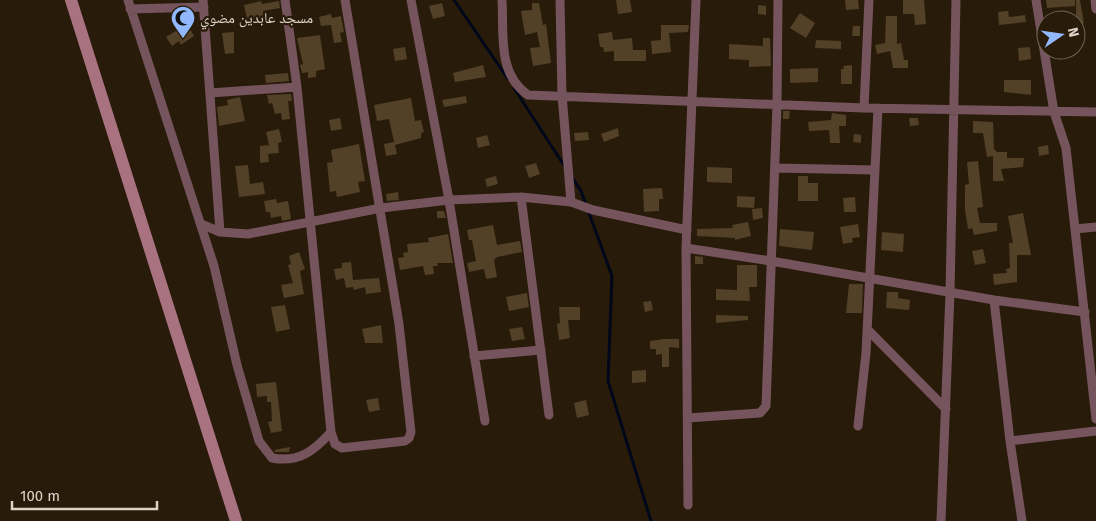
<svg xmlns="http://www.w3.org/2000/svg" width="1096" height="521" font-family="'Fira Sans','Noto Naskh Arabic',sans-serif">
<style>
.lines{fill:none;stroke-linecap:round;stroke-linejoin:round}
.stream{stroke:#01071a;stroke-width:3}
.building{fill:#524027}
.street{stroke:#76545d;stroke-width:9}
.secondary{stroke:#a97281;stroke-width:12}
.labels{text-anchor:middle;stroke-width:4.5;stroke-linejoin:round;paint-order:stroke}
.poi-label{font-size:15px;fill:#dcd3c9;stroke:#291b0a;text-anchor:start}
</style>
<rect width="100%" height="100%" fill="#291b0a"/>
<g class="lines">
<!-- stream -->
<path class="stream" d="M454,0L508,79
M514,88L565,167
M571,176L581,191L612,276L608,381L651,521"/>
</g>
<!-- building -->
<path class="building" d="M616,0H630L632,12L618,14Z
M845,0H858L859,9L846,10Z
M903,0H924L926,24L915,25L914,14H903Z
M1046,0H1075V6L1047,8Z
M1076,0H1080L1084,23L1076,25Z
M261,1L262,4L279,1L280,8L263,11L264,17L257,19L258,22L248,23L244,5Z
M442,3L445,16L433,19L429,6Z
M532,3H539L543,25L546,24L551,63L533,66L530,48L540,47L537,32L525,35L521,11L532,10Z
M758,5L766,6V15L758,14Z
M1008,11L1009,17L1025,15L1026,22L999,25L998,12Z
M800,13L815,23L806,38L790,28Z
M331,14L332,18L341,16L344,32L340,33L342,42L334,43L331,25L321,26L319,17Z
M886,16H897V44L901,43L904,60H908V68H893L890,51L877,54L875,45L885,43Z
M187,24L194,36L181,45L179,41L172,46L166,37Z
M661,25H689L688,32L669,33L671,52L652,54L651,41L661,40Z
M853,26H860V36H852Z
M234,32V53L225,54L222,33Z
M612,32L613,40L632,38L633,50H646V61H614V51L604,52L603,47H600L598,34Z
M320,35L325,69L316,71V77L308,78V72L302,73L300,65L303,64L297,38Z
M763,38H770L771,66L749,67V60L729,59V44L763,46Z
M816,40L841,41V49L815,48Z
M405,47L407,59L395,61L393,49Z
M1030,47L1031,59L1019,61L1018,48Z
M483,65L486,77L455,82L453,73Z
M852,65V84H841V69H844L843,66Z
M818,68V82L790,83V69Z
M288,73L289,81L266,83L265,75Z
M1004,80H1031V95L1004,92Z
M291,94L292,101H288L290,119L282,120L281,113L275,114L272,103L269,104L267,95Z
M466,96L467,103L444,107L442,100Z
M240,97L245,121L219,126L217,107L228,105L227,100Z
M411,98L415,121L421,120L424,132L421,133V138L395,145L397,154L386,156L384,144L394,142L389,119L377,121L374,105Z
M783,111H790L789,119H783Z
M832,113L846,115V126H839L840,143H830L829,130L809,131L808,122L831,120Z
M340,118L342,129L331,131L329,120Z
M909,118H918L919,125L910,126Z
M973,121L993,122L994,149L997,152H1007V158H1024L1023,167L1001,169L1004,181H993V156L987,157L983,133H973Z
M618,128L619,136L604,142L601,134Z
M279,129L282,142L278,143L279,153L268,154L269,162L260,163V146L269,145L266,132Z
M588,132L589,140L575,141L574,133Z
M854,134L861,135V143L853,142Z
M487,135L490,145L478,148L476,138Z
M359,144L365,181L358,182L360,192L337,197L336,191L330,192L327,163L333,162L331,150Z
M1048,145L1049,154L1039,156L1038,147Z
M978,161L983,207L977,208L980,223H997V231L974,235L972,228L968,229L965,210V185L969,184L967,162Z
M536,163L540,174L529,178L525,166Z
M248,165L250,184L263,182L265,194L239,197L235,166Z
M707,167L732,168V183L707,182Z
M496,176L498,184L487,187L485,179Z
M798,176H808V183H818V201H798Z
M662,188L663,199H659V211L644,212L643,189Z
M398,192L399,200L387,201L386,194Z
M737,196L755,197L754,208L737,207Z
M855,197L856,212H844L843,198Z
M276,199L277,203L288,201L291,219L282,221L281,216L271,218L270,212H266L264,201Z
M762,208L763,218L753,220L752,209Z
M437,211H444L446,218H437Z
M1023,213L1031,255H1017V282L994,285L993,274L1007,273L1006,269L1010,268L1009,243H1013L1008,216Z
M748,222L751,236L735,240V238L697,236V229L733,228L732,225Z
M858,224L860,237L852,238L853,242L843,244L840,227Z
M493,225L497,245L520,241L522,252L497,257L494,260L497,277L486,279L484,269L469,272L467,263L476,261L472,240H469L467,230Z
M780,229L814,232L812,250L779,246Z
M882,232L904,234L903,252L881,250Z
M448,234L453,263H437L438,266H433L434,274L425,275L423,266L400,270L398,258L404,257L403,253L408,252L407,244L429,242L428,238Z
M983,249L986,263L975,265L972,251Z
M299,252L305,269L300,271L304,294L284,298L281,285L293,283L288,265L291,264L289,256Z
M695,256L703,257V264H695Z
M351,262L353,280L379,278L381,292L366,294L365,287L354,290L353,287L346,288L344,278L336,280L334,269L342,268V263Z
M737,265H757V287H749L750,301L716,300V289L737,290Z
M849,284H863L862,313H846Z
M887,292H898V298L910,300L909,310L886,308Z
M527,293L529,307L509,311L506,297Z
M651,301L653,310L645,312L643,302Z
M285,305L290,329L276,332L271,307Z
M559,307H580V320H568L570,338L559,340L557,324L560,323Z
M716,315L748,316V320L716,323Z
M381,325L383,343H365L362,329Z
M522,327L525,339L512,341L509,329Z
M663,339H679V348L669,347V367H662V354L656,355V349H650V341Z
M646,370V382L632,383V371Z
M276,382L282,431L271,433L268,422L272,421L271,402H267V396L257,397L256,384Z
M378,398L380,410L369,412L366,400Z
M586,400L589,415L577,418L574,403Z
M290,447L289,452H275L274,450Z"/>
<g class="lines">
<!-- street -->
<path class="street" d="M128,0L214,266L237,365L259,441L272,458C299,463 314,451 331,432
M203,0L220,232
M285,0L297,87L331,432L335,444L342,448L405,441L409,438L411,432L399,324L345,0
M411,0L449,200L485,421
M502,0C504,33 497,74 528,95L864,108L1096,112
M560,0L562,95L571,202
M1036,0L1054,112L1066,148L1096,419
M1095,0L1096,9
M130,9L204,7
M210,93L297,87
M864,108L869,0
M775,168L875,170
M521,197L549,415
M201,224L220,232L248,234L381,208L449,200L521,197L571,202L593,210L687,230
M1075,229L1096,227
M686,248L771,261L994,300L1085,312
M994,300L1010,441L1022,521
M867,329L946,409
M474,356L541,350
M688,418L760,413L766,406L777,104L778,0
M858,426L866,353L878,108
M1010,441L1096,431
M688,505L686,248L696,0
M941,521L950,293L956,0"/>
<!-- secondary -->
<path class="secondary" d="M71,0L236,521"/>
</g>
<!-- icons -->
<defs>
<symbol id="mosque-pin" viewBox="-11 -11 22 30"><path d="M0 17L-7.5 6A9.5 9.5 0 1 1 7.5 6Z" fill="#91b8fd" stroke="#291b0a"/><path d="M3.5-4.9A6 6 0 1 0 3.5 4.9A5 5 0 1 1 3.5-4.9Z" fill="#111"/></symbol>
</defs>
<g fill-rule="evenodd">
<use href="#mosque-pin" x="169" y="4" width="28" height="38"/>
</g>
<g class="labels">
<!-- poi labels -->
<g class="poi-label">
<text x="200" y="23">مسجد عابدين مضوي</text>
</g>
</g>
<!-- north arrow -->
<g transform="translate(1061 35) rotate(77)"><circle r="24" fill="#291b0a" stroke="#716556"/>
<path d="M0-4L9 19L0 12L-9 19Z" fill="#91b8fd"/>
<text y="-8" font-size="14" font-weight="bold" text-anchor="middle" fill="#dcd3c9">N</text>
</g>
<!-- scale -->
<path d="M12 501v8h145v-8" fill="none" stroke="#dcd3c9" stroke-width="2.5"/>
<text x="20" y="501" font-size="15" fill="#dcd3c9" stroke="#291b0a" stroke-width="4" paint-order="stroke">100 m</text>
</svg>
